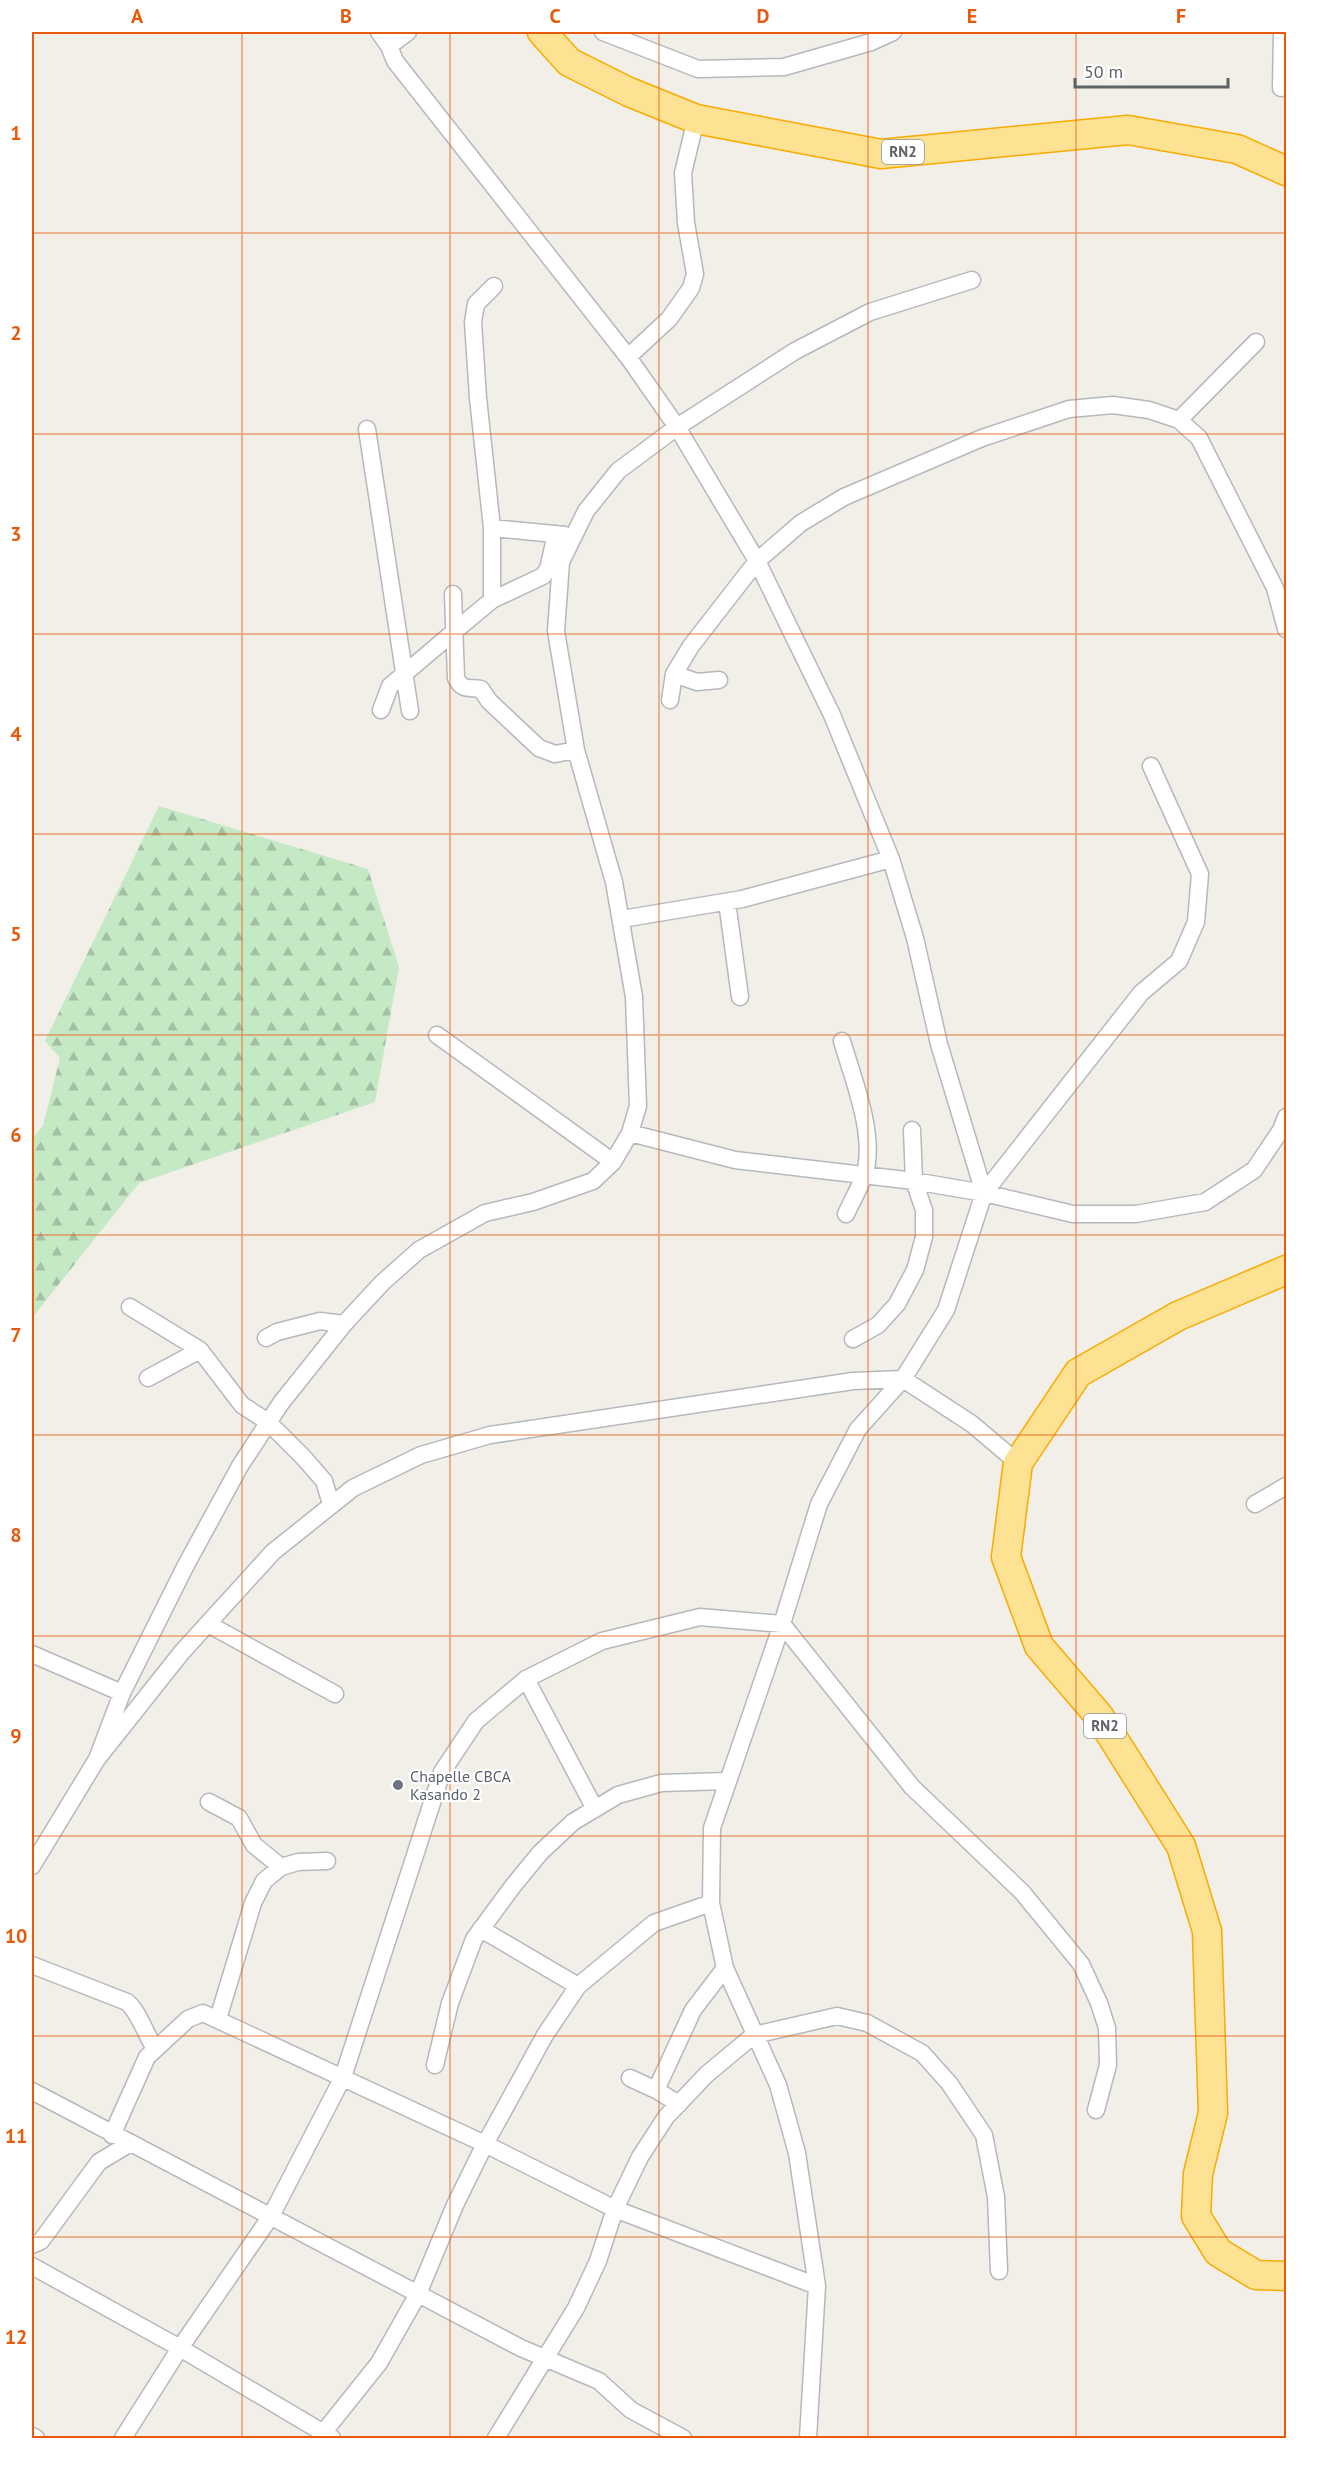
<svg xmlns="http://www.w3.org/2000/svg" width="1318" height="2470" font-family="'PT Sans',sans-serif">
<style>
.forest{fill:url(#forest-firs)}
.lines{fill:none;stroke-linecap:round;stroke-linejoin:round}
.street-casing{stroke:#b5b8bc;stroke-width:19}
.highway-casing{stroke:#f9ab00;stroke-width:31}
.street{stroke:#fff;stroke-width:16}
.highway{stroke:#fde293;stroke-width:28}
.grid{fill:none;stroke:#e8590c;stroke-width:1.5;stroke-opacity:0.55}
.worship-dot{fill:#6b7280;stroke:#fff;stroke-width:2}
.labels{text-anchor:middle;stroke-width:4.5;stroke-linejoin:round;paint-order:stroke}
.shield{fill:#fff;stroke:#8f9295;stroke-width:1.5}
.shield-label{font-size:15px;font-weight:bold;fill:#5f6368}
.worship-label{font-size:16px;fill:#5b616d;stroke:#fff;text-anchor:start}
.neatline{fill:none;stroke:#e8590c;stroke-width:2}
.grid-label{font-size:20px;text-anchor:middle;font-weight:bold;fill:#e8590c}
</style>
<defs>
<pattern id="forest-firs" width="22" height="20" patternUnits="userSpaceOnUse" patternTransform="scale(1.5)"><rect width="22" height="20" fill="#c5e8c5"/><path d="M5 1l3.5 6h-7zM16 11l3.5 6h-7z" fill="#a3c0a4"/></pattern>
</defs>
<rect width="100%" height="100%" fill="#f1efe8"/>
<!-- forest -->
<path class="forest" d="M159,806L368,869L399,967L375,1102L139,1183L32,1318V1138L43,1126L60,1058L45,1041Z"/>
<g class="lines">
<defs>
<path id="street" d="M379,32L389,46L395,61L628,357L677,427L757,561L832,715L891,859L915,938L939,1044L984,1193
M603,32L698,69L784,67L871,42L893,32
M389,46L408,32
M1281,88L1282,32
M628,357L669,319L691,288L695,274L686,223L683,173L696,119
M1179,420L1256,342
M367,429L410,711
M492,528L565,535
M453,594L456,678C462,691 469,687 481,689L489,701L539,748L555,754L576,750
M492,600V528L478,398L473,322L476,304L494,286
M674,674L697,682L719,680
M670,700L674,674L691,646L757,561L801,523L844,497L982,438L1069,409L1113,405L1149,410L1179,420L1199,438L1275,588L1286,629
M381,710L390,686L456,630L492,600L543,576L548,569L556,534
M727,902L740,997
M622,919L742,899L891,859
M437,1035L613,1162
M842,1041C853,1079 877,1137 864,1176C859,1189 852,1201 846,1214
M630,1133L735,1160L914,1181L984,1193L1073,1214H1136L1205,1202L1254,1170L1281,1130L1286,1117
M130,1307L200,1350L242,1405L268,1422L304,1458L324,1481L331,1504
M266,1338L277,1332L320,1321L344,1324
M853,1339L878,1325L897,1304L915,1270L924,1237V1210L914,1181L912,1130
M148,1378L200,1350
M1255,1504L1286,1486
M208,1624L335,1694
M32,1654L122,1693
M526,1679L595,1809
M97,1759L122,1693L186,1565L240,1466L281,1403L344,1324L382,1283L419,1250L485,1213L533,1202L593,1181L613,1162L630,1133L638,1106L634,997L614,882L576,750L556,631L561,562L586,511L618,471L677,427L795,351L870,312L972,280
M209,1802L239,1818L254,1845L281,1867
M32,1866L97,1759L182,1652L273,1552L353,1488L421,1455L490,1435L853,1381L903,1379L972,1424L1018,1463
M481,1929L578,1986
M32,1965L127,2002C139,2012 146,2035 155,2049
M218,2019L253,1903L264,1881L281,1867L298,1862L327,1861
M435,2065L450,2003L474,1939L513,1886L540,1853L573,1822L618,1795L661,1783L727,1781
M630,2078L656,2090
M32,2091L521,2348L599,2381L631,2410L683,2438
M679,2104L656,2090L693,2010L725,1968
M112,2135L147,2057L188,2019L203,2013L485,2144L615,2209L817,2286
M32,2245L41,2241L99,2162L129,2144
M32,2266L180,2348L332,2438
M32,2436L36,2438
M123,2438L180,2348L271,2216L343,2077L442,1772L476,1721L526,1679L602,1641L700,1617L782,1624L912,1787L1022,1892L1081,1964L1099,2003L1107,2028L1108,2065L1096,2110
M319,2438L379,2363L418,2294L455,2205L485,2144L545,2035L578,1986L654,1923L711,1903
M496,2438L576,2308L598,2261L615,2209L640,2157L666,2117L707,2074L754,2035L837,2016L867,2023L922,2053L949,2083L984,2135L996,2197L999,2271
M808,2438L817,2286L797,2153L778,2085L725,1968L711,1903L712,1828L782,1624L819,1504L858,1429L903,1379L946,1310L984,1193L1141,993L1179,961L1196,922L1200,874L1151,766"/>
<path id="highway" d="M542,32L569,62L629,92L696,119L881,154L1128,130L1237,149L1286,171
M1286,1270L1178,1316L1078,1373L1018,1463L1006,1557L1039,1646L1099,1716L1181,1846L1207,1931L1213,2113L1198,2174L1196,2216L1218,2252L1256,2275L1286,2276"/>
</defs>
<!-- street casing -->
<use href="#street" class="street-casing"/>
<!-- highway casing -->
<use href="#highway" class="highway-casing"/>
<!-- street -->
<use href="#street" class="street"/>
<!-- highway -->
<use href="#highway" class="highway"/>
</g>
<!-- grid -->
<path class="grid" d="M242,32V2438M450,32V2438M659,32V2438M868,32V2438M1076,32V2438M32,233H1286M32,434H1286M32,634H1286M32,834H1286M32,1035H1286M32,1235H1286M32,1435H1286M32,1636H1286M32,1836H1286M32,2036H1286M32,2237H1286"/>
<!-- markers -->
<circle class="worship-dot" cx="398" cy="1785" r="6"/>
<g class="labels">
<!-- shield labels -->
<g class="shield">
<rect x="882" y="140" width="42" height="24" rx="4.5"/>
<rect x="1084" y="1714" width="42" height="24" rx="4.5"/>
</g>
<g class="shield-label">
<text x="903" y="157">RN2</text>
<text x="1105" y="1731">RN2</text>
</g>
<!-- worship labels -->
<g class="worship-label">
<text x="410" y="1782">Chapelle CBCA<tspan x="410" dy="18">Kasando 2</tspan></text>
</g>
</g>
<!-- border -->
<rect width="1318" height="2470" fill="none" stroke="#ffffff" stroke-width="66"/>
<!-- scale -->
<path d="M1075 78v9h153v-9" fill="none" stroke="#5f6368" stroke-width="3"/>
<text x="1084" y="78" font-size="18" fill="#5f6368" stroke="#ffffff" stroke-width="4.5" paint-order="stroke">50 m</text>
<rect x="33" y="33" width="1252" height="2404" class="neatline"/>
<g class="grid-label">
<text x="137" y="23">A</text>
<text x="346" y="23">B</text>
<text x="555" y="23">C</text>
<text x="763" y="23">D</text>
<text x="972" y="23">E</text>
<text x="1181" y="23">F</text>
<text x="16" y="140">1</text>
<text x="16" y="340">2</text>
<text x="16" y="541">3</text>
<text x="16" y="741">4</text>
<text x="16" y="941">5</text>
<text x="16" y="1142">6</text>
<text x="16" y="1342">7</text>
<text x="16" y="1542">8</text>
<text x="16" y="1743">9</text>
<text x="16" y="1943">10</text>
<text x="16" y="2143">11</text>
<text x="16" y="2344">12</text>
</g>
</svg>
